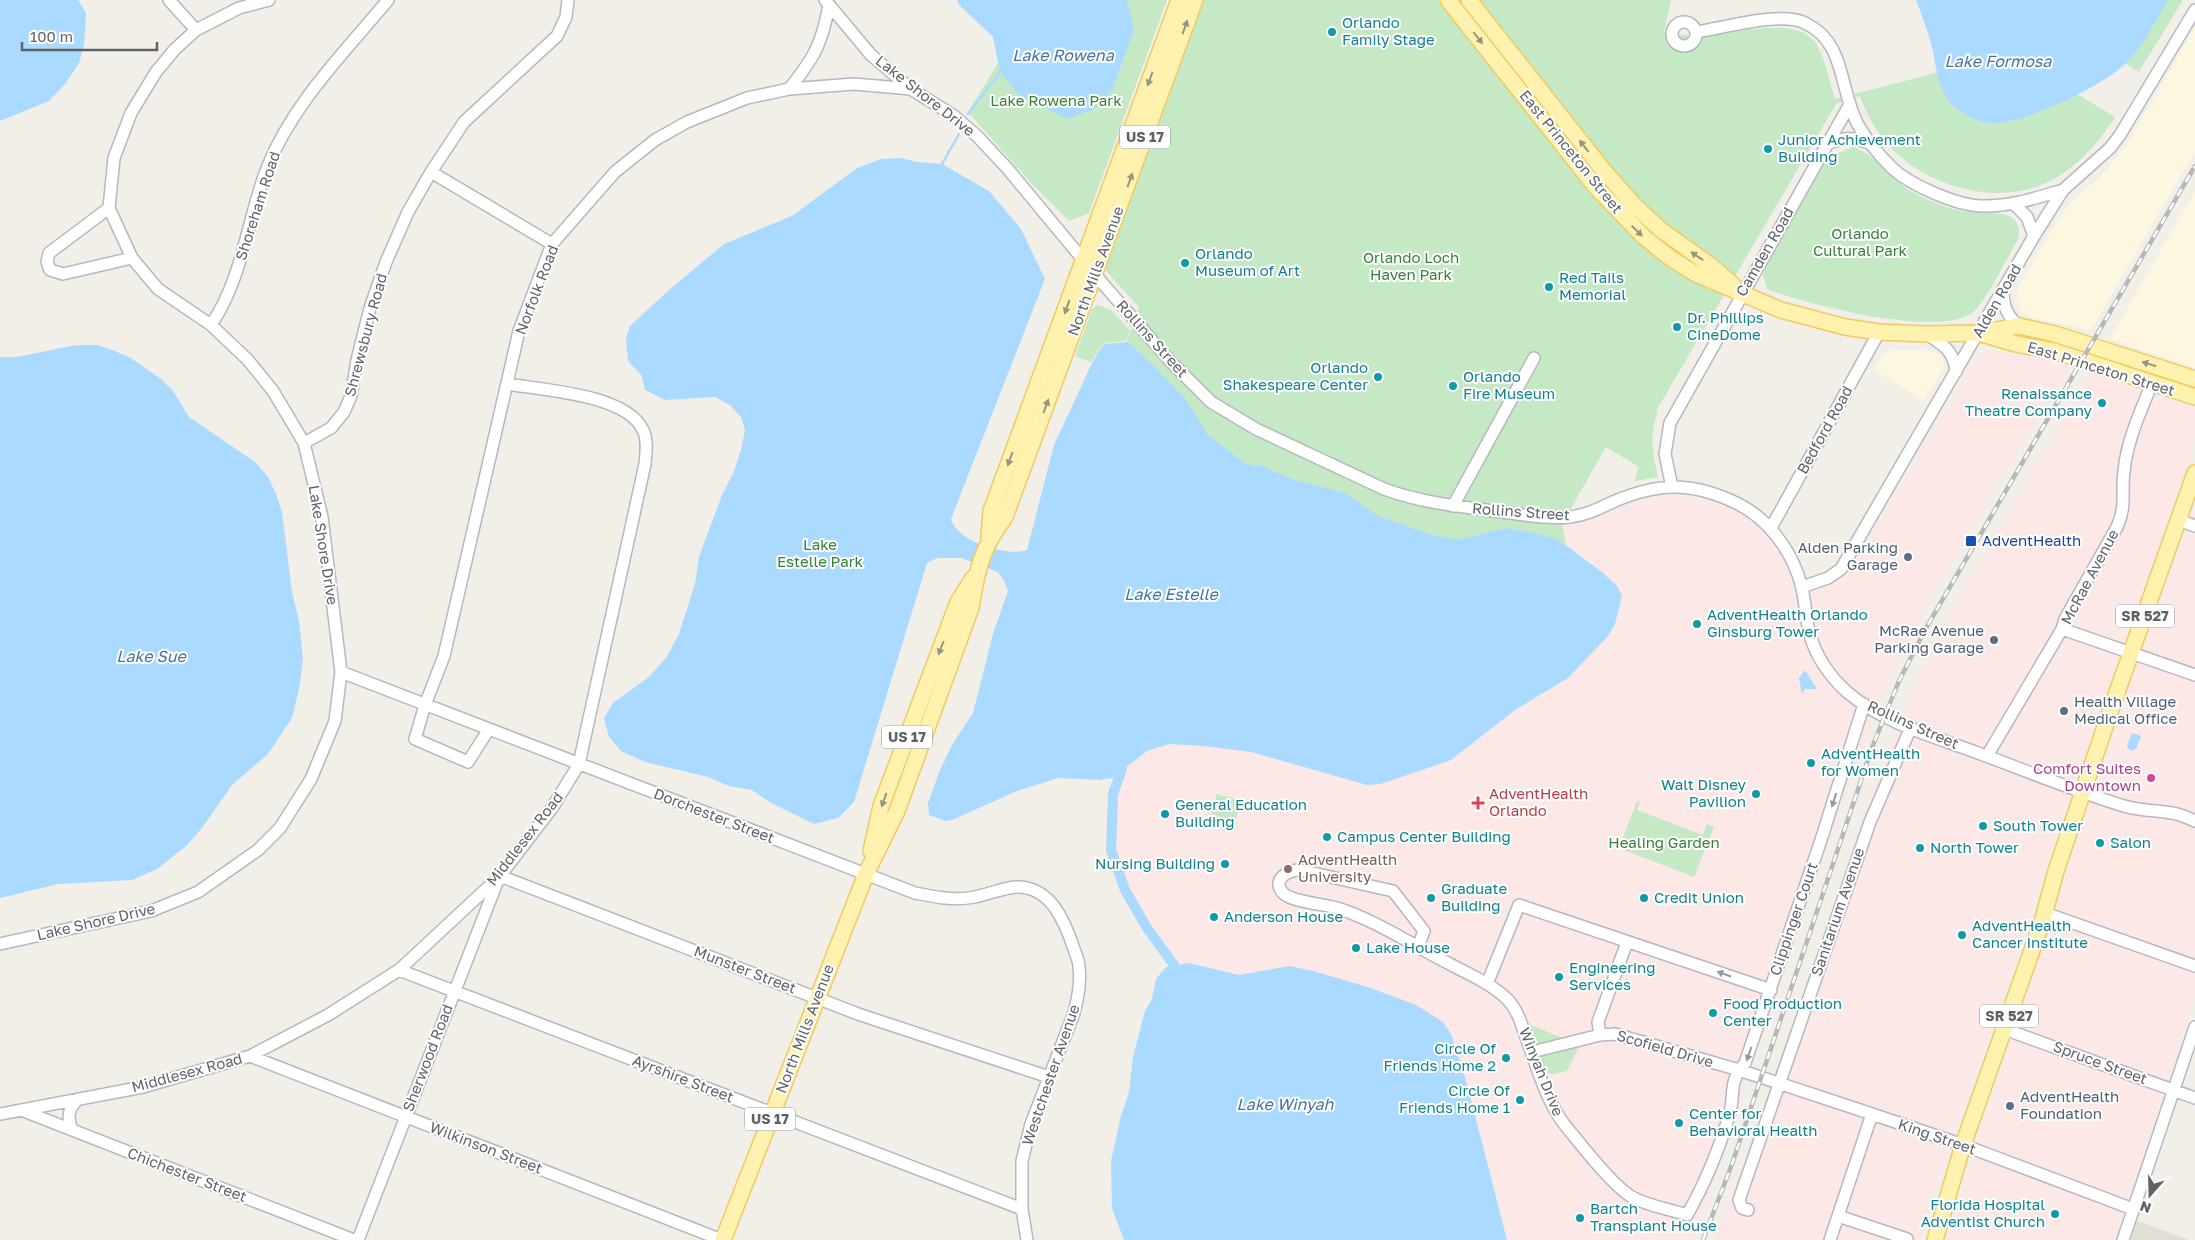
<svg xmlns="http://www.w3.org/2000/svg" width="2195" height="1240" font-family="'Golos Text',sans-serif">
<style>
.commercial{fill:#fef7e0}
.education{fill:#e1ded6}
.medical{fill:#fce8e6}
.green{fill:#c5e8c5}
.water{fill:#aadaff}
.lines{fill:none;stroke-linecap:round;stroke-linejoin:round}
.stream{stroke:#aadaff;stroke-width:2.5}
.canal{stroke:#aadaff;stroke-width:10}
.minor-casing{stroke:#b5b8bc;stroke-width:14}
.major-casing{stroke:#f2c960;stroke-width:18}
.minor{stroke:#fff;stroke-width:11}
.major{stroke:#fff2af;stroke-width:15}
.rail-casing{stroke:#b6b7b8;stroke-width:4.5}
.rail{stroke:#fff;stroke-width:2.5;stroke-dasharray:8;stroke-linecap:butt}
.oneway{fill:#979581}
.oneway2{fill:#979a9d}
.culture-dot{fill:#0f9aa8;stroke:#fff;stroke-width:2}
.transit-dot{fill:#1a4fb4;stroke:#fff;stroke-width:2}
.service-dot{fill:#5c6f8a;stroke:#fff;stroke-width:2}
.hotel-dot{fill:#d1479c;stroke:#fff;stroke-width:2}
.health-dot{fill:#e0444e;stroke:#fff;stroke-width:2}
.education-dot{fill:#8d6e63;stroke:#fff;stroke-width:2}
.labels{text-anchor:middle;stroke-width:4;stroke-linejoin:round;paint-order:stroke}
.shield{fill:#fff;stroke:#8f9295;stroke-width:1}
.shield-label{font-size:14px;font-weight:bold;fill:#5f6368}
.culture-label{font-size:15px;fill:#0d838f;stroke:#fff;text-anchor:start}
.street-label{font-size:15px;fill:#5f6368;stroke:#fff}
.park-label{font-size:15px;fill:#348238;stroke:#fff}
.transit-label{font-size:15px;fill:#164399;stroke:#fff;text-anchor:start}
.service-label{font-size:15px;fill:#4e5e75;stroke:#fff;text-anchor:end}
.hotel-label{font-size:15px;fill:#b23c85;stroke:#fff;text-anchor:end}
.health-label{font-size:15px;fill:#be3a42;stroke:#fff;text-anchor:start}
.education-label{font-size:15px;fill:#785e54;stroke:#fff;text-anchor:start}
.water-label{font-size:16px;font-style:italic;fill:#4174aa;stroke:#fff}
</style>
<rect width="100%" height="100%" fill="#f1efe8"/>
<!-- commercial -->
<path class="commercial" d="M2195,27V151L2091,330L2030,317L2022,312L2016,298L2019,286L2054,226L2069,205L2105,172L2130,140Z
M2195,191V368L2110,339Z
M1893,350L1931,351L1937,353L1944,359L1943,369L1924,400L1874,370L1884,353Z"/>
<!-- education -->
<path class="education" d="M2137,1221L2141,1222L2189,1240H2131Z"/>
<!-- medical -->
<path class="medical" d="M2012,351L2070,365L1930,599L1882,695L1839,813L1694,1240H1507L1487,1156L1452,1036L1371,988L1313,971L1290,966L1239,975L1200,965H1174L1147,928L1125,890L1111,850L1113,794L1122,769L1134,759L1147,751L1169,744L1204,746L1251,752L1277,757L1515,710L1568,678L1608,636L1615,624L1617,586L1602,572L1565,545L1562,525L1591,521L1618,508L1646,499L1690,496L1713,500L1742,514L1764,533L1787,563L1795,598L1843,582L1971,367L1987,352Z
M2091,372L2195,408V439L2133,625L2092,731L1986,1045L1961,1110L1921,1240H1715L1750,1145L1856,837L1898,722L1919,674L1945,626Z
M2195,510V997L2115,1240H1946L2056,904L2137,666Z"/>
<!-- green -->
<path class="green" d="M1024,0H1167L1089,213L1069,221L1033,185L968,112L1006,50Z
M1204,0H1671L1664,32C1676,34 1687,36 1699,36C1729,35 1792,15 1814,41C1824,53 1830,83 1835,99L1951,69L2062,85L2115,117C2097,145 2074,171 2043,184C1991,207 1918,183 1884,140C1873,126 1866,112 1860,96L1836,104L1656,411L1658,412C1648,434 1653,454 1658,477L1634,481L1639,467L1606,447L1562,524L1566,545L1589,563L1486,551L1258,493L1117,369L1139,307L1105,270Z
M2138,0H2183L2139,72L2104,50Z
M1854,147C1873,154 1885,172 1902,185C1915,195 1934,203 1950,208C1957,210 1966,212 1973,213C1993,214 2021,208 2019,237C2009,254 1986,302 1973,312C1939,339 1806,304 1767,289L1763,275L1766,264L1827,157Z
M1098,305L1111,310L1130,330L1126,341L1104,343L1091,362L1075,356L1092,309Z
M1216,794L1241,800L1234,826L1228,828L1209,824L1214,801H1216Z
M1637,801L1640,802L1637,810L1703,835L1707,824L1714,827L1694,877L1619,848Z
M1528,1024L1580,1045L1567,1071L1553,1074L1544,1072Z"/>
<!-- water -->
<path class="water" d="M0,0H78L86,13L84,45L79,63L65,84L49,101L0,121Z
M957,0H1127L1134,31L1112,90L1094,109L1068,119L1020,96L1000,72L993,37L959,5Z
M1916,0H2168C2155,22 2144,45 2126,63C2105,85 2022,125 1992,123C1977,123 1958,112 1949,101C1937,86 1936,64 1932,47C1928,31 1922,16 1916,0Z
M901,158L917,162L942,164L989,191L1021,229L1045,279L951,519C957,542 1007,557 1027,550L1054,445L1093,361L1104,344L1128,342L1156,368L1186,400L1208,435L1246,464L1262,466L1292,479L1345,493L1378,516L1433,535L1458,540L1506,528L1534,533L1557,539L1602,572L1617,586L1622,596L1615,624L1608,636L1568,678L1515,710L1451,760L1381,784L1367,785L1251,752L1204,746L1169,744L1147,751L1112,778L1099,780L1058,778L1017,791L952,820L945,821L929,815L928,803L940,770L952,745L973,713L993,634L1008,591L1004,581L998,572L961,558H937L927,563L854,802L838,818L814,824L771,803L752,790L729,786L708,777L645,762L621,751L609,737L604,718L613,703L649,677L666,658L679,634L695,584L699,557L722,495L733,474L741,450L745,430L741,417L730,405L715,397L665,400L645,390L642,376L628,361L626,339L630,326L669,290L724,244L792,216L857,168L881,159Z
M76,345H98L115,351L131,358L161,379L173,391L189,417L255,462L268,477L276,494L282,512L292,592L299,621L303,659L299,689L292,718L268,754L232,785L202,828L186,846L157,869L132,880L58,884L0,898V357H17Z
M1805,670L1817,689H1805L1802,694L1799,678Z
M2132,733L2141,736L2136,749H2134L2133,751L2128,749L2127,746Z
M1189,963L1239,975L1290,966L1313,971L1371,988L1416,1005L1443,1022L1452,1036L1467,1084L1507,1240H1124L1112,1208L1111,1161L1121,1116L1129,1092L1133,1057L1145,1011L1152,999L1156,979L1166,967Z"/>
<g class="lines">
<!-- stream -->
<path class="stream" d="M968,114L1000,72
M942,164L959,134"/>
<!-- canal -->
<path class="canal" d="M1122,769L1113,794L1111,850L1125,890L1147,928L1174,965"/>
<defs>
<path id="minor" d="M169,0L196,30
M825,0L871,55L911,89L954,116L977,136L1007,168L1104,285L1171,362L1211,402L1256,429L1384,489C1422,503 1462,507 1502,512C1524,515 1547,519 1570,517C1587,515 1600,508 1615,501C1658,483 1689,482 1732,501C1767,516 1793,551 1802,588C1805,602 1806,617 1809,631C1814,654 1830,677 1847,692C1883,723 1935,737 1978,753C2027,771 2075,791 2124,806C2140,811 2156,810 2172,813C2180,814 2188,818 2195,821
M1672 34a12 12 0 1 1 24 0a12 12 0 1 1-24 0Z
M1696,32C1724,28 1781,11 1805,23C1846,42 1839,88 1857,123C1865,138 1880,156 1892,168C1910,185 1956,205 1981,206C2009,207 2036,198 2063,190
M789,89C814,58 822,44 829,5
M1827,144C1843,137 1855,137 1871,144
M431,172L552,244
M2014,204L2027,217L2034,236
M109,208L49,253L47,262L50,270L63,274L132,258
M2003,291C2003,306 2007,316 2019,326
M211,325C243,278 247,220 267,168C293,103 344,53 388,0
M1926,334C1943,344 1954,351 1956,372
M304,443L331,428L344,412L351,396L357,360L370,308L386,262L408,212L431,172L464,122L557,36L566,17L568,0
M1672,487L1665,454L1670,423L1850,104
M1453,506L1534,358
M2179,520L2195,526
M1771,528L1879,332
M1802,587L1828,578L1841,569L2034,236L2063,190L2110,148L2120,135L2195,10
M2062,629L2195,675
M341,672L915,893C935,897 955,901 975,897C989,894 1003,888 1016,887C1051,886 1065,922 1074,949C1076,955 1079,961 1079,967C1081,982 1078,998 1074,1013L1031,1124L1022,1161V1209L1027,1240
M489,729L468,762L415,739L425,705L444,656L519,331L552,244L615,172L655,140L687,122L747,98L789,89L854,84L911,89
M1987,756L2062,629L2065,619L2117,527C2127,505 2121,493 2124,471C2127,440 2141,411 2152,383
M500,876L858,1014L1049,1077
M2045,913L2195,966
M0,944L151,911L198,892L258,850L280,828L311,779L335,721L341,672L322,517L304,443L273,391L248,360L211,325L158,289L132,258L109,208L114,158L131,113L156,72L175,49L196,30L239,8L269,0
M1418,947L1424,931L1393,891L1300,870C1288,870 1271,880 1283,893C1291,902 1325,904 1337,908C1375,920 1411,944 1446,962C1466,973 1491,983 1507,999C1518,1010 1522,1026 1527,1040C1538,1070 1547,1104 1568,1129C1583,1147 1613,1186 1632,1197C1648,1206 1669,1209 1687,1215C1706,1182 1718,1152 1729,1116C1736,1093 1727,1084 1745,1063L1821,840L1864,704
M399,970L1022,1209
M1487,984L1519,905L1771,990
M2004,1029L2195,1098
M1600,1035L1598,1022L1627,942
M1532,1052L1600,1035L1615,1034L1739,1070L1872,1114L1963,1145L2133,1209
M250,1056L722,1240
M21,1110L354,1240
M0,1114L143,1087L250,1056L328,1015L399,970L500,876L552,808L579,764L645,464C646,453 648,440 643,430C626,394 542,390 507,384
M72,1130C67,1117 68,1109 78,1099
M1748,1210L1742,1208L1739,1200L1870,822L1911,727
M1838,1216L1907,1239
M358,1240L498,880
M1830,1240L1872,1114
M2123,1240L2195,1027"/>
<path id="major" d="M1448,0L1595,186L1644,237L1669,257L1694,273L1781,310L1845,327L1879,332L1926,334L1979,333L2019,326L2055,334L2195,379
M1469,0L1604,171L1634,205L1661,230L1710,265L1733,285
M1982,334L2016,344L2054,351L2195,397
M989,538L991,511L1179,0
M871,851L881,806L958,602L973,578
M723,1240L866,874L897,811L971,608C977,570 981,549 1005,517L1195,0
M1935,1240L1963,1145L2042,922L2056,871L2110,712L2195,473"/>
</defs>
<!-- minor casing -->
<use href="#minor" class="minor-casing"/>
<!-- major casing -->
<use href="#major" class="major-casing"/>
<!-- minor -->
<use href="#minor" class="minor"/>
<!-- major -->
<use href="#major" class="major"/>
<defs>
<path id="rail" d="M1703,1240L1732,1164L1873,745L1899,681L1926,628L2195,166"/>
</defs>
<!-- rail casing -->
<use href="#rail" class="rail-casing"/>
<!-- rail -->
<use href="#rail" class="rail"/>
</g>
<!-- one-way arrows -->
<defs><path id="oneway-solid" d="M-6-.8H1V-3.2L6.5 0L1 3.2V.8H-6Z" transform="scale(1.25)"/></defs>
<g class="oneway">
<use href="#oneway-solid" transform="translate(1185 27) rotate(-70)"/>
<use href="#oneway-solid" transform="translate(1478 38) rotate(51)"/>
<use href="#oneway-solid" transform="translate(1150 79) rotate(110)"/>
<use href="#oneway-solid" transform="translate(1584 146) rotate(-128)"/>
<use href="#oneway-solid" transform="translate(1130 180) rotate(-70)"/>
<use href="#oneway-solid" transform="translate(1637 231) rotate(44)"/>
<use href="#oneway-solid" transform="translate(1697 256) rotate(-146)"/>
<use href="#oneway-solid" transform="translate(1067 307) rotate(110)"/>
<use href="#oneway-solid" transform="translate(2149 364) rotate(-162)"/>
<use href="#oneway-solid" transform="translate(1046 406) rotate(-70)"/>
<use href="#oneway-solid" transform="translate(1010 459) rotate(110)"/>
<use href="#oneway-solid" transform="translate(941 648) rotate(111)"/>
<use href="#oneway-solid" transform="translate(884 800) rotate(110)"/>
</g>
<g class="oneway2">
<use href="#oneway-solid" transform="translate(1834 800) rotate(108)"/>
<use href="#oneway-solid" transform="translate(1724 974) rotate(-161)"/>
<use href="#oneway-solid" transform="translate(1749 1054) rotate(109)"/>
</g>
<!-- markers -->
<g class="culture-dot">
<circle cx="1332" cy="32" r="5"/>
<circle cx="1768" cy="149" r="5"/>
<circle cx="1185" cy="263" r="5"/>
<circle cx="1549" cy="287" r="5"/>
<circle cx="1677" cy="327" r="5"/>
<circle cx="1378" cy="377" r="5"/>
<circle cx="1453" cy="386" r="5"/>
<circle cx="2102" cy="403" r="5"/>
<circle cx="1697" cy="624" r="5"/>
<circle cx="1811" cy="763" r="5"/>
<circle cx="1756" cy="794" r="5"/>
<circle cx="1165" cy="814" r="5"/>
<circle cx="1983" cy="826" r="5"/>
<circle cx="1327" cy="837" r="5"/>
<circle cx="2100" cy="843" r="5"/>
<circle cx="1920" cy="848" r="5"/>
<circle cx="1225" cy="864" r="5"/>
<circle cx="1431" cy="898" r="5"/>
<circle cx="1644" cy="898" r="5"/>
<circle cx="1214" cy="917" r="5"/>
<circle cx="1962" cy="935" r="5"/>
<circle cx="1356" cy="948" r="5"/>
<circle cx="1559" cy="977" r="5"/>
<circle cx="1713" cy="1013" r="5"/>
<circle cx="1506" cy="1058" r="5"/>
<circle cx="1520" cy="1100" r="5"/>
<circle cx="1679" cy="1123" r="5"/>
<circle cx="2055" cy="1214" r="5"/>
<circle cx="1580" cy="1218" r="5"/>
</g>
<rect class="transit-dot" x="1965" y="535" width="12" height="12" rx="2.5"/>
<g class="service-dot">
<circle cx="1908" cy="557" r="5"/>
<circle cx="1994" cy="640" r="5"/>
<circle cx="2064" cy="711" r="5"/>
<circle cx="2010" cy="1106" r="5"/>
</g>
<circle class="hotel-dot" cx="2151" cy="778" r="5"/>
<path class="health-dot" d="M1475.5 795.5h5v5h5v5h-5v5h-5v-5h-5v-5h5z"/>
<circle class="education-dot" cx="1288" cy="869" r="5"/>
<g class="labels">
<!-- shield labels -->
<g class="shield">
<rect x="1120" y="125.5" width="50" height="23" rx="4"/>
<rect x="2116" y="604.5" width="58" height="23" rx="4"/>
<rect x="882" y="725.5" width="50" height="23" rx="4"/>
<rect x="1980" y="1004.5" width="58" height="23" rx="4"/>
<rect x="745" y="1107.5" width="50" height="23" rx="4"/>
</g>
<g class="shield-label">
<text x="1145" y="142">US 17</text>
<text x="2145" y="621">SR 527</text>
<text x="907" y="742">US 17</text>
<text x="2009" y="1021">SR 527</text>
<text x="770" y="1124">US 17</text>
</g>
<!-- culture labels -->
<g class="culture-label">
<text x="1342" y="28">Orlando<tspan x="1342" dy="17">Family Stage</tspan></text>
<text x="1778" y="145">Junior Achievement<tspan x="1778" dy="17">Building</tspan></text>
<text x="1195" y="259">Orlando<tspan x="1195" dy="17">Museum of Art</tspan></text>
<text x="1559" y="283">Red Tails<tspan x="1559" dy="17">Memorial</tspan></text>
<text x="1687" y="323">Dr. Phillips<tspan x="1687" dy="17">CineDome</tspan></text>
<text x="1368" y="373" text-anchor="end">Orlando<tspan x="1368" dy="17">Shakespeare Center</tspan></text>
<text x="1463" y="382">Orlando<tspan x="1463" dy="17">Fire Museum</tspan></text>
<text x="2092" y="399" text-anchor="end">Renaissance<tspan x="2092" dy="17">Theatre Company</tspan></text>
<text x="1707" y="620">AdventHealth Orlando<tspan x="1707" dy="17">Ginsburg Tower</tspan></text>
<text x="1821" y="759">AdventHealth<tspan x="1821" dy="17">for Women</tspan></text>
<text x="1746" y="790" text-anchor="end">Walt Disney<tspan x="1746" dy="17">Pavilion</tspan></text>
<text x="1175" y="810">General Education<tspan x="1175" dy="17">Building</tspan></text>
<text x="1993" y="831">South Tower</text>
<text x="1337" y="842">Campus Center Building</text>
<text x="2110" y="848">Salon</text>
<text x="1930" y="853">North Tower</text>
<text x="1215" y="869" text-anchor="end">Nursing Building</text>
<text x="1441" y="894">Graduate<tspan x="1441" dy="17">Building</tspan></text>
<text x="1654" y="903">Credit Union</text>
<text x="1224" y="922">Anderson House</text>
<text x="1972" y="931">AdventHealth<tspan x="1972" dy="17">Cancer Institute</tspan></text>
<text x="1366" y="953">Lake House</text>
<text x="1569" y="973">Engineering<tspan x="1569" dy="17">Services</tspan></text>
<text x="1723" y="1009">Food Production<tspan x="1723" dy="17">Center</tspan></text>
<text x="1496" y="1054" text-anchor="end">Circle Of<tspan x="1496" dy="17">Friends Home 2</tspan></text>
<text x="1510" y="1096" text-anchor="end">Circle Of<tspan x="1510" dy="17">Friends Home 1</tspan></text>
<text x="1689" y="1119">Center for<tspan x="1689" dy="17">Behavioral Health</tspan></text>
<text x="2045" y="1210" text-anchor="end">Florida Hospital<tspan x="2045" dy="17">Adventist Church</tspan></text>
<text x="1590" y="1214">Bartch<tspan x="1590" dy="17">Transplant House</tspan></text>
</g>
<!-- street labels -->
<g class="street-label">
<text transform="translate(925 96) rotate(38)" y="5">Lake Shore Drive</text>
<text transform="translate(1571 152) rotate(51)" y="5">East Princeton Street</text>
<text transform="translate(258 206) rotate(-72)" y="5">Shoreham Road</text>
<text transform="translate(1765 252) rotate(-60)" y="5">Camden Road</text>
<text transform="translate(1096 271) rotate(-70)" y="5">North Mills Avenue</text>
<text transform="translate(537 290) rotate(-69)" y="5">Norfolk Road</text>
<text transform="translate(1997 301) rotate(-60)" y="5">Alden Road</text>
<text transform="translate(366 335) rotate(-75)" y="5">Shrewsbury Road</text>
<text transform="translate(1152 339) rotate(48)" y="5">Rollins Street</text>
<text transform="translate(2101 369) rotate(17)" y="5">East Princeton Street</text>
<text transform="translate(1825 430) rotate(-61)" y="5">Bedford Road</text>
<text transform="translate(1521 512) rotate(4)" y="5">Rollins Street</text>
<text transform="translate(323 545) rotate(81)" y="5">Lake Shore Drive</text>
<text transform="translate(2090 577) rotate(-62)" y="5">McRae Avenue</text>
<text transform="translate(1913 725) rotate(24)" y="5">Rollins Street</text>
<text transform="translate(714 816) rotate(21)" y="5">Dorchester Street</text>
<text transform="translate(525 839) rotate(-52)" y="5">Middlesex Road</text>
<text transform="translate(1838 912) rotate(-71)" y="5">Sanitarium Avenue</text>
<text transform="translate(1794 919) rotate(-71)" y="5">Clippinger Court</text>
<text transform="translate(96 922) rotate(-13)" y="5">Lake Shore Drive</text>
<text transform="translate(745 970) rotate(21)" y="5">Munster Street</text>
<text transform="translate(805 1029) rotate(-69)" y="5">North Mills Avenue</text>
<text transform="translate(1665 1049) rotate(16)" y="5">Scofield Drive</text>
<text transform="translate(428 1058) rotate(-69)" y="5">Sherwood Road</text>
<text transform="translate(2100 1063) rotate(20)" y="5">Spruce Street</text>
<text transform="translate(1541 1072) rotate(68)" y="5">Winyah Drive</text>
<text transform="translate(187 1073) rotate(-15)" y="5">Middlesex Road</text>
<text transform="translate(1051 1075) rotate(-71)" y="5">Westchester Avenue</text>
<text transform="translate(683 1079) rotate(21)" y="5">Ayrshire Street</text>
<text transform="translate(1937 1137) rotate(19)" y="5">King Street</text>
<text transform="translate(486 1148) rotate(21)" y="5">Wilkinson Street</text>
<text transform="translate(187 1175) rotate(21)" y="5">Chichester Street</text>
</g>
<!-- park labels -->
<g class="park-label">
<text x="1056" y="106">Lake Rowena Park</text>
<text x="1860" y="239">Orlando<tspan x="1860" dy="17">Cultural Park</tspan></text>
<text x="1411" y="263">Orlando Loch<tspan x="1411" dy="17">Haven Park</tspan></text>
<text x="820" y="550">Lake<tspan x="820" dy="17">Estelle Park</tspan></text>
<text x="1664" y="848">Healing Garden</text>
</g>
<!-- transit labels -->
<g class="transit-label">
<text x="1982" y="546">AdventHealth</text>
</g>
<!-- service labels -->
<g class="service-label">
<text x="1898" y="553">Alden Parking<tspan x="1898" dy="17">Garage</tspan></text>
<text x="1984" y="636">McRae Avenue<tspan x="1984" dy="17">Parking Garage</tspan></text>
<text x="2074" y="707" text-anchor="start">Health Village<tspan x="2074" dy="17">Medical Office</tspan></text>
<text x="2020" y="1102" text-anchor="start">AdventHealth<tspan x="2020" dy="17">Foundation</tspan></text>
</g>
<!-- hotel labels -->
<g class="hotel-label">
<text x="2141" y="774">Comfort Suites<tspan x="2141" dy="17">Downtown</tspan></text>
</g>
<!-- health labels -->
<g class="health-label">
<text x="1489" y="799">AdventHealth<tspan x="1489" dy="17">Orlando</tspan></text>
</g>
<!-- education labels -->
<g class="education-label">
<text x="1298" y="865">AdventHealth<tspan x="1298" dy="17">University</tspan></text>
</g>
<!-- water labels -->
<g class="water-label">
<text x="1063" y="61">Lake Rowena</text>
<text x="1998" y="67">Lake Formosa</text>
<text x="1171" y="600">Lake Estelle</text>
<text x="151" y="662">Lake Sue</text>
<text x="1285" y="1110">Lake Winyah</text>
</g>
</g>
<!-- north arrow -->
<g transform="translate(2150 1195) rotate(200)" stroke="#ffffff" stroke-width="4" paint-order="stroke">
<path d="M0-4L9 19L0 12L-9 19Z" fill="#5f6368"/>
<text y="-8" font-size="14" font-weight="bold" text-anchor="middle" fill="#5f6368">N</text>
</g>
<!-- scale -->
<path d="M22 42v8h135v-8" fill="none" stroke="#5f6368" stroke-width="2.5"/>
<text x="30" y="42" font-size="15" fill="#5f6368" stroke="#ffffff" stroke-width="4" paint-order="stroke">100 m</text>
</svg>
